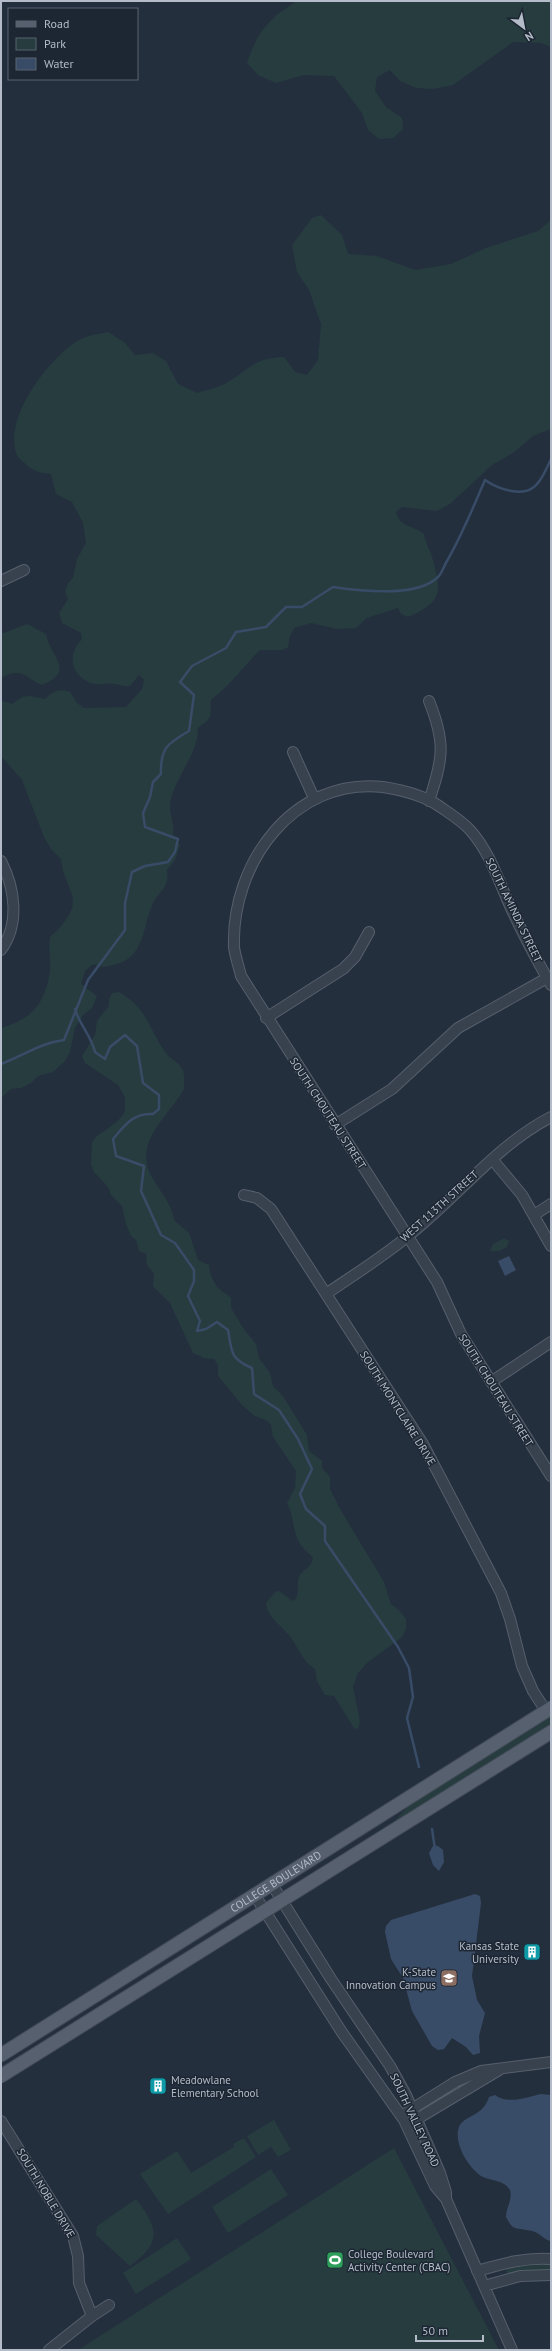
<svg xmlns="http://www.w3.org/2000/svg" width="552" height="2351" font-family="'PT Sans',sans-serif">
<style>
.green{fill:#263c3f}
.water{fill:#394c67}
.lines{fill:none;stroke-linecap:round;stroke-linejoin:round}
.stream{stroke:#394c67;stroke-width:2.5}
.minor-casing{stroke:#565f6c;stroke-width:12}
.major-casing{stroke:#414a57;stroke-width:15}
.minor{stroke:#38414e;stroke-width:10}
.major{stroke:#56606e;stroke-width:13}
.labels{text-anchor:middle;stroke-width:3;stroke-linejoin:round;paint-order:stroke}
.street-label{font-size:11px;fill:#b4bcc9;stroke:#1d2633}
.poi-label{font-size:11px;fill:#b4bcc9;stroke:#1d2633;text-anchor:end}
</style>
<rect width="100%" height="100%" fill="#242f3e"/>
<!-- green -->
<path class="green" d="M297,1H551V47L541,43L513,42L453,85L433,89L416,88L400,81L390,70L377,77L375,91L386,107L402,118L403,129L393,138L379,139L368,130L362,113L334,76L304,75L276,83L258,75L247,63C258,31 268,19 297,1Z
M321,215L342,235L348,254L377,256L415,270L451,264L486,248L538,231L551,220V429L533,436L513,453L492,465L450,504L437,511L402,507L396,512C400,528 414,525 424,534C425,543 430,549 432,557C442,591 443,602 408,617L401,614L398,608L367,618L356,628L337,629L311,623L294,628L290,636L288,647L283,650H260C244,666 229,687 211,700C209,718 215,716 198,728C198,757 171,781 170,807C170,817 175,825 173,835L180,845L175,860L167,870C170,890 157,891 151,908C143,929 143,957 117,964C106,967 103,968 93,964L85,971L81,984L97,996L92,1008L83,1015L75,1028L70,1052L65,1061L53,1072L38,1076L31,1083L21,1088L11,1089L1,1098V1028C32,1019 45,1004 50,971C51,960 48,949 50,937C61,927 77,911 72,895C68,882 62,873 61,859L51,849L44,837L22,780L1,756V700L12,704L22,697L30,696L45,699C54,691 58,688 70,692L77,703L84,708L126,707L142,689L144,680L139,675L130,686C124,687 121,685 115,684C107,682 98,686 90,683C69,673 68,654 82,639L81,633L62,623L59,613L68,599L65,592L68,583L73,578L77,559L86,543L83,523L72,502L56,494L51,474C33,472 31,469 18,457C0,422 50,355 81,339C89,335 99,334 108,332L124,342L135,355L153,353L166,361L178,384L197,393C205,390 214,389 222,385C247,373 250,358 284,357L295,372L307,375L318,360L321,324L309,290L297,272L292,245L312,218Z
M27,624L46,634C49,655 77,671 42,685C26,679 23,666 1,678V634Z
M119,992C147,1007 149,1030 166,1053C171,1060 180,1062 183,1071C185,1076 184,1084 184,1089C168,1118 131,1142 153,1179C161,1193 172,1204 174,1220L189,1233L198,1260L209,1265L211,1276L217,1287L231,1298V1308L243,1328L256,1344L259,1358L270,1373L273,1386L283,1396L307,1435L309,1451L322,1461V1468L330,1477V1489L340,1509L384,1582L391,1604L399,1610L406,1619V1629L402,1637L367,1663L358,1673L353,1687L360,1721L358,1729L354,1728L334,1696L325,1695L317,1681L315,1669C303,1662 299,1649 291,1638C283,1626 268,1619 266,1603L275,1592L279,1591L293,1601L295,1600C300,1593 296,1585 299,1577C303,1568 311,1570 313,1557C289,1539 298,1525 287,1503L295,1488L296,1471L273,1437L271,1425L266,1420L255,1416L243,1406L218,1376V1365L214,1359L204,1358L193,1353L170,1303L153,1286L154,1274L147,1265L146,1254L139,1251L136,1240L131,1236L126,1224L122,1206L111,1195L108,1187L94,1172L91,1164L92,1142L97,1136L117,1122L125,1112V1097L118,1085L85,1063L82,1056L95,1035L97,1021L109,1006V999L112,993Z
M504,1238L509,1241L507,1247L499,1251H490L493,1244Z
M551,1714V1726L395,1824L394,1822L409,1805Z
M274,2120L291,2150L278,2157L271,2147L258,2155L247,2136Z
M244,2138L256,2157L168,2214L140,2174L177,2151L191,2173L234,2147L233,2144Z
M394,2148L499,2350H78Z
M271,2169L288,2195L228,2233L212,2207Z
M136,2199C159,2229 162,2242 130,2266L96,2235L97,2226Z
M177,2238L191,2259L136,2294L123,2273Z
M530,2265H551V2271H528L507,2274L506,2269Z"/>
<!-- water -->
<path class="water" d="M509,1256L516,1270L505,1276L498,1261Z
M433,1846H438L443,1850L444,1862L439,1871L433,1865L429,1853Z
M475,1894L480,1896L481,1903L472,1976L477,2000L485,2013L479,2036L480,2053L473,2055L466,2047L452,2038L444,2049L438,2050L432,2046L412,2011L403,1978L391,1959L385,1932L386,1926L391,1920Z
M541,2094L551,2095V2241C544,2240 542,2235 535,2232C528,2229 519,2230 513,2227C510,2225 508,2220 506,2217C506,2208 513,2198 510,2190C504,2180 492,2181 483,2177C469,2169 453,2143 459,2127C464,2115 483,2117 489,2097L495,2095C508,2105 527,2097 541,2094Z"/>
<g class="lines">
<!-- stream -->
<path class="stream" d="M75,1009C80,1026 91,1035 95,1052L105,1059L110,1047L125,1035L137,1046L143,1083L159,1095V1109L153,1114C133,1113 125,1125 113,1139L116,1156L144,1166L141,1191L161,1235L175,1243L194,1270V1281L188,1296L200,1321L197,1331L206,1329L217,1322L228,1330C232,1352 230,1359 252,1368L254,1394L279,1410L298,1439L312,1469L300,1494L306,1509L325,1526V1541L398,1647L409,1668L413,1697L407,1718L419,1767
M1,1064C23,1056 40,1043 64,1040L88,980L125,930V903L132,872L145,866L168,862L175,852L178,839L145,827L143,813L150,797L153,782L161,774C160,748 168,743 189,731L194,695L180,682L192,666L226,648L236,632L266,627L286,607H302L333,587C360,591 417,598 438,577C442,573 444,566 447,561C462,535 473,508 485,480C498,489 525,499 537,484C543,478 547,467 551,459
M432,1829L435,1849"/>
<defs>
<path id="minor" d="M1,581L24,570
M293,752L314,798
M429,801C443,759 446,743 429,701
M1,861C15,888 20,924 1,950
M551,985C535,957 520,929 507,899C497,876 488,850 470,830C462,821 449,813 439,806C423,795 402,790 383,787C293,777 231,864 234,947C235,956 239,967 241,976L437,1282L461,1334L551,1476
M266,1018L343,969L355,957L369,932
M335,1125L392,1089L458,1028L547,978
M492,1159L522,1195L551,1246
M244,1195L257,1198L271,1209L423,1444L501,1593L510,1619L522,1666L533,1691L546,1711
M534,1215L551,1204
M326,1294C355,1274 386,1255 413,1232C460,1194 497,1145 551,1117
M491,1382L551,1342
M271,1883L331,1979L390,2066L406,2095L440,2173L446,2192V2199
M254,1894L341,2031L404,2120L435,2186L446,2199L512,2350
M407,2112L455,2082L481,2071L551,2062
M1,2121L73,2236L78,2256L79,2283L92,2316
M412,2122L499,2070
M477,2271C502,2264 525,2257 551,2259
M484,2286L520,2276L551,2275
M49,2350L92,2316L109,2305"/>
<g id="major">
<path id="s1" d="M1,2055L551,1708"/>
<path d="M1,2076L551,1732"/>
</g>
</defs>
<!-- minor casing -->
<use href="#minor" class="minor-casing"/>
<!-- major casing -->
<use href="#major" class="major-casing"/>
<!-- minor -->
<use href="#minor" class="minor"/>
<!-- major -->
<use href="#major" class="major"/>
</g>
<!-- icons -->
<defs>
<symbol id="building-square" viewBox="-11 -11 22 22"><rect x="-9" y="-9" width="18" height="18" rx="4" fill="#0f9aa8" stroke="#1d2633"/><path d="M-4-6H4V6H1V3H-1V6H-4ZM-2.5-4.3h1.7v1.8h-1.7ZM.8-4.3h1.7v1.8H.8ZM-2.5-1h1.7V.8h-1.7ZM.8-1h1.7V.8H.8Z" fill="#fff"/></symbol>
<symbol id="university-square" viewBox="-11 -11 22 22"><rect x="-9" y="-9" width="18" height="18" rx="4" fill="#8d6e63" stroke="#1d2633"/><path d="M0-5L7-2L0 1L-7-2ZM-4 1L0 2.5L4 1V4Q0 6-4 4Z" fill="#fff"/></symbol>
<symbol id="stadium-square" viewBox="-11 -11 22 22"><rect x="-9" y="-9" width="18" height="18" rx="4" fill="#2e9e5b" stroke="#1d2633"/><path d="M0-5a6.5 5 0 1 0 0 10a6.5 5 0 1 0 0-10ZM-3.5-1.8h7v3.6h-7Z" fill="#fff"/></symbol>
</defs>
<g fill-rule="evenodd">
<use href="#building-square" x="522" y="1942" width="20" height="20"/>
<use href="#university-square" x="439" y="1968" width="20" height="20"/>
<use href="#building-square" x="148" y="2076" width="20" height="20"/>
<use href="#stadium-square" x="325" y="2250" width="20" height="20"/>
</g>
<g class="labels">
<!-- street labels -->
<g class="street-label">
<text transform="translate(514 910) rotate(64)" y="4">SOUTH AMINDA STREET</text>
<text transform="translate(328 1113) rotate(57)" y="4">SOUTH CHOUTEAU STREET</text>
<text transform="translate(439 1206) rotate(-42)" y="4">WEST 113TH STREET</text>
<text transform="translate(496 1390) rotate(58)" y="4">SOUTH CHOUTEAU STREET</text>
<text transform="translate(398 1408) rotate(58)" y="4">SOUTH MONTCLAIRE DRIVE</text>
<text dy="4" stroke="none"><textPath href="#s1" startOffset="325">COLLEGE BOULEVARD</textPath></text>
<text transform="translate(415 2120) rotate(65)" y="4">SOUTH VALLEY ROAD</text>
<text transform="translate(46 2193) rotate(59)" y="4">SOUTH NOBLE DRIVE</text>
</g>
<!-- poi labels -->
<g class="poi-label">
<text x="519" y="1950">Kansas State<tspan x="519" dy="13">University</tspan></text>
<text x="436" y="1976">K-State<tspan x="436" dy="13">Innovation Campus</tspan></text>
<text x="171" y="2084" text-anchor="start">Meadowlane<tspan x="171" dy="13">Elementary School</tspan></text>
<text x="348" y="2258" text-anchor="start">College Boulevard<tspan x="348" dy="13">Activity Center (CBAC)</tspan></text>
</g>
</g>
<!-- border -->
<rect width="552" height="2351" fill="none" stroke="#b4bcc9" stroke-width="4"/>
<!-- legend -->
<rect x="8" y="8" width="130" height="72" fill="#1d2633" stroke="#59626f"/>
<rect x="16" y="21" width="20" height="6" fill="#56606e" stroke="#59626f"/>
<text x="44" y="28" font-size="12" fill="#b4bcc9">Road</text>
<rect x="16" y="38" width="20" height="12" fill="#263c3f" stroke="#59626f"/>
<text x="44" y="48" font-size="12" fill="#b4bcc9">Park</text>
<rect x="16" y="58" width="20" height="12" fill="#394c67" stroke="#59626f"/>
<text x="44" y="68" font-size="12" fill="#b4bcc9">Water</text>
<!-- north arrow -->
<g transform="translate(524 28) rotate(148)" stroke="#1d2633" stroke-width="3" paint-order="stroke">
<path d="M0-3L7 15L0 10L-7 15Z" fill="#b4bcc9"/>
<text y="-6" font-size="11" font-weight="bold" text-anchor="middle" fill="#b4bcc9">N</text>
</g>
<!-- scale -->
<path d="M416 2335v6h67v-6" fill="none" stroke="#b4bcc9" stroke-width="2"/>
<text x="422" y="2335" font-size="12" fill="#b4bcc9" stroke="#1d2633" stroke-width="3" paint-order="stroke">50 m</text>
</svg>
